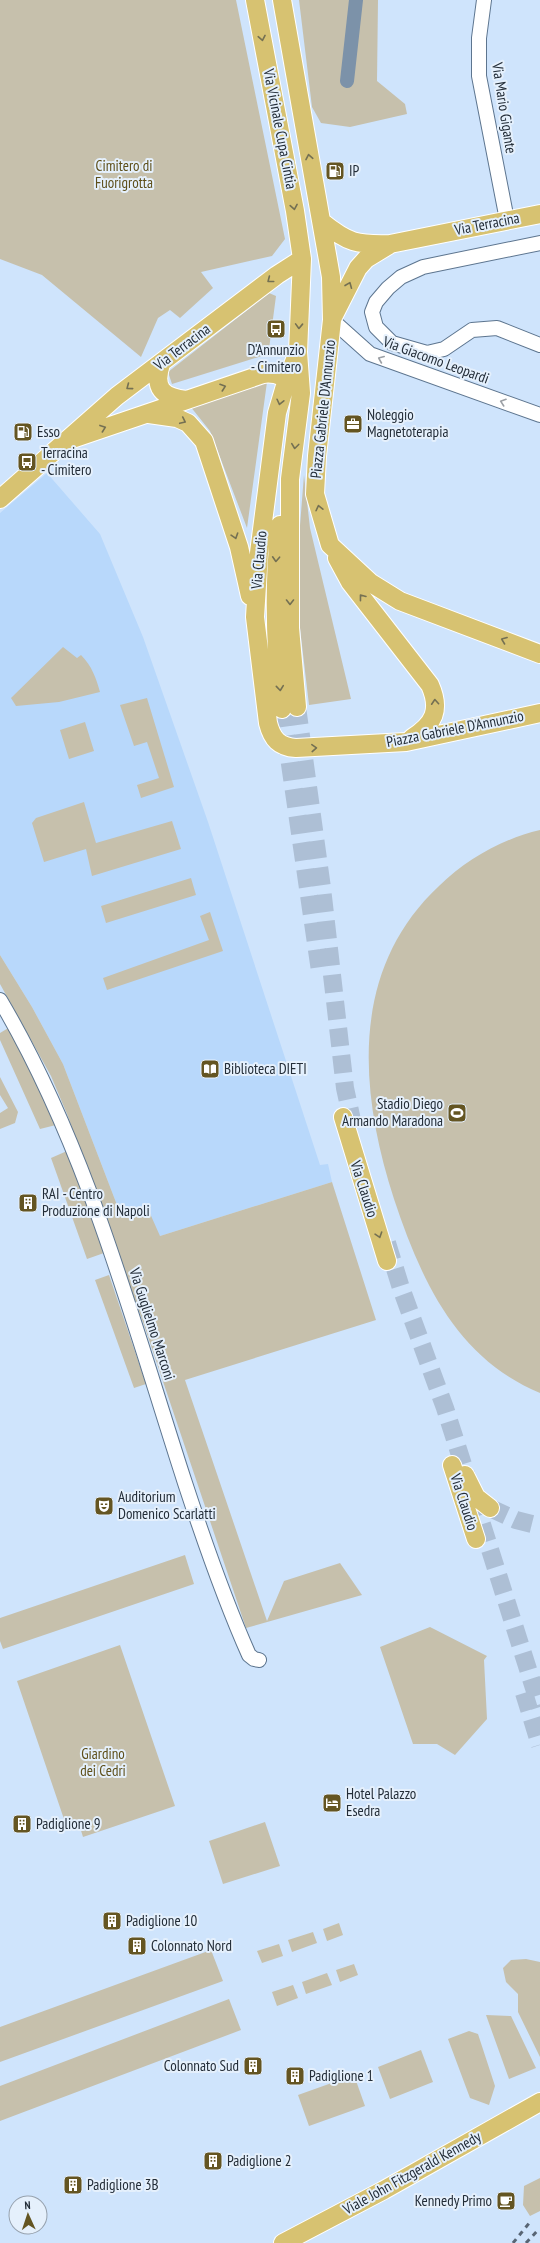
<svg xmlns="http://www.w3.org/2000/svg" width="540" height="2243" font-family="'PT Sans Narrow',sans-serif">
<style>
.built{fill:#b8d8fb}
.green{fill:#c6c0ac}
.lines{fill:none;stroke-linecap:round;stroke-linejoin:round}
.canal{stroke:#7c92a9;stroke-width:14}
.major-tunnel{stroke:#adbfd5;stroke-width:18;stroke-dasharray:18 9;stroke-linecap:butt}
.minor-casing{stroke:#5d758f;stroke-width:16}
.major-casing{stroke:#fff;stroke-width:20}
.minor{stroke:#fff;stroke-width:14}
.major{stroke:#d7c271;stroke-width:18}
.rail{stroke:#586574;stroke-width:3;stroke-dasharray:5 5;stroke-linecap:butt}
.oneway{stroke:#747052}
.oneway2{stroke:#9ca0a5}
.labels{text-anchor:middle;stroke-width:4;stroke-linejoin:round;paint-order:stroke}
.street-label{font-size:15px;fill:#232d38;stroke:#e5f0fc}
.park-label{font-size:15px;fill:#5e4f1a;stroke:#e5f0fc}
.poi-label{font-size:15px;fill:#232d38;stroke:#e5f0fc;text-anchor:start}
</style>
<rect width="100%" height="100%" fill="#cfe4fc"/>
<!-- built -->
<path class="built" d="M47,473L100,534L143,637L208,822L320,1165L328,1164L332,1182L160,1236L122,1218L63,1064L32,1007L0,955V513Z"/>
<!-- green -->
<path class="green" d="M0,0H236L285,239L272,256L201,272L213,288L180,318L170,310L158,318L141,357L42,275L0,259Z
M299,0H378L377,81L405,104L407,114L350,127L321,123L312,107Z
M269,293L276,296L269,349L265,355L172,384L168,372Z
M267,382L247,528L210,431L190,406Z
M304,475L310,528L351,699L309,705L297,603V563Z
M63,647L77,658L81,655C92,666 96,678 100,692L59,702L16,706L11,698Z
M147,698L174,787L141,798L137,785L159,778L147,742L134,746L120,705Z
M85,722L94,751L69,759L60,730Z
M84,802L96,843L172,821L181,849L92,876L86,849L44,862L32,823L36,818Z
M540,830V1393C456,1358 421,1280 394,1199C359,1091 349,970 439,886C467,859 502,839 540,830Z
M191,878L196,895L106,923L101,906Z
M210,912L223,951L107,990L103,978L209,940L200,916Z
M0,955L32,1007L63,1064L122,1218L148,1209L160,1236L332,1182L376,1320L185,1380L267,1621L284,1581L340,1563L362,1595L246,1628L144,1325L67,1114L51,1076L0,984Z
M10,1027L56,1125L40,1129L0,1040V1033Z
M0,1077L18,1112L15,1123L0,1129V1113L8,1108L0,1095Z
M67,1151L104,1253L87,1259L51,1158Z
M109,1275L146,1384L134,1388L95,1280Z
M185,1555L194,1584L3,1649L0,1641V1618Z
M430,1627L487,1656L484,1660L487,1719L455,1755L437,1744H413L380,1647Z
M120,1645L175,1806L83,1837L79,1824L67,1828L17,1681Z
M265,1822L280,1866L223,1884L209,1841Z
M339,1923L343,1935L327,1941L323,1929Z
M313,1932L317,1943L292,1952L288,1940Z
M279,1944L283,1956L262,1963L257,1951Z
M211,1950L223,1981L0,2062V2027Z
M526,1959L540,1962V2057L518,2012V1994L506,1982L503,1968L511,1960Z
M354,1964L358,1975L340,1982L336,1970Z
M327,1973L332,1985L306,1994L302,1982Z
M293,1985L298,1998L277,2006L272,1992Z
M229,1999L241,2030L0,2121V2086Z
M486,2015L511,2016L536,2068L509,2079Z
M469,2031L478,2034L495,2086L489,2105L470,2098L448,2039Z
M421,2050L433,2082L390,2099L378,2067Z
M354,2075L365,2106L309,2126L298,2095Z
M540,2178V2211L530,2216L523,2205L524,2186Z"/>
<g class="lines">
<!-- canal -->
<path class="canal" d="M347,81L356,0"/>
<!-- major-tunnel -->
<path class="major-tunnel" d="M297,707L322,888L345,1088L355,1134
M282,709L320,971
M387,1243L401,1288L445,1408L540,1707
M490,1508L516,1520L540,1526
M524,1693L540,1745"/>
<defs>
<path id="minor" d="M484,0L479,38V76L507,220
M540,243L423,267L401,277L388,288L376,302L372,312L376,327L392,343L427,353L444,349L472,330L497,328L540,345
M332,320L370,354L540,415
M0,1000C88,1149 132,1320 185,1483C204,1541 224,1599 249,1655L254,1659L259,1660"/>
<path id="major" d="M255,0L295,211L302,259L298,352L301,393L290,479V628L297,707
M282,0L331,277L332,320L317,456L315,494L330,545L371,583L400,601L540,654
M322,222C348,243 357,245 390,244L540,214
M332,319L358,268L366,259L389,245
M297,355L287,379L277,413L259,553L255,617L268,723C272,739 279,747 296,748L406,742L540,713
M161,364C153,389 163,397 186,400
M149,414L177,418L188,423L204,441L239,547L250,596
M75,438L263,374C276,372 286,377 295,386
M0,499L117,396L277,275L302,259
M280,525C273,586 275,647 282,709
M337,558L350,582L430,685C441,710 434,724 412,738
M343,1117L387,1261
M452,1465L476,1539
M465,1475L476,1497L490,1508
M283,2243L384,2190L540,2102"/>
</defs>
<!-- minor casing -->
<use href="#minor" class="minor-casing"/>
<!-- major casing -->
<use href="#major" class="major-casing"/>
<!-- minor -->
<use href="#minor" class="minor"/>
<!-- major -->
<use href="#major" class="major"/>
<!-- rail -->
<path class="rail" d="M513,2243L530,2222
M526,2243L539,2229"/>
</g>
<!-- one-way arrows -->
<defs><path id="oneway-chevron" d="M-2-3.5L2.5 0L-2 3.5" fill="none" stroke-width="1.6" stroke-linecap="round" stroke-linejoin="round"/></defs>
<g class="oneway">
<use href="#oneway-chevron" transform="translate(262 38) rotate(79)"/>
<use href="#oneway-chevron" transform="translate(309 157) rotate(-101)"/>
<use href="#oneway-chevron" transform="translate(294 207) rotate(80)"/>
<use href="#oneway-chevron" transform="translate(270 280) rotate(142)"/>
<use href="#oneway-chevron" transform="translate(349 285) rotate(-68)"/>
<use href="#oneway-chevron" transform="translate(299 326) rotate(92)"/>
<use href="#oneway-chevron" transform="translate(129 387) rotate(143)"/>
<use href="#oneway-chevron" transform="translate(223 387) rotate(-19)"/>
<use href="#oneway-chevron" transform="translate(280 402) rotate(103)"/>
<use href="#oneway-chevron" transform="translate(183 421) rotate(25)"/>
<use href="#oneway-chevron" transform="translate(103 428) rotate(-20)"/>
<use href="#oneway-chevron" transform="translate(295 446) rotate(97)"/>
<use href="#oneway-chevron" transform="translate(319 508) rotate(-103)"/>
<use href="#oneway-chevron" transform="translate(235 536) rotate(72)"/>
<use href="#oneway-chevron" transform="translate(276 559) rotate(93)"/>
<use href="#oneway-chevron" transform="translate(362 597) rotate(-128)"/>
<use href="#oneway-chevron" transform="translate(290 602) rotate(90)"/>
<use href="#oneway-chevron" transform="translate(504 640) rotate(-159)"/>
<use href="#oneway-chevron" transform="translate(280 688) rotate(84)"/>
<use href="#oneway-chevron" transform="translate(435 702) rotate(-94)"/>
<use href="#oneway-chevron" transform="translate(314 748) rotate(-3)"/>
<use href="#oneway-chevron" transform="translate(379 1235) rotate(72)"/>
</g>
<g class="oneway2">
<use href="#oneway-chevron" transform="translate(381 359) rotate(-157)"/>
<use href="#oneway-chevron" transform="translate(503 402) rotate(-161)"/>
</g>
<!-- icons -->
<defs>
<symbol id="fuel-square" viewBox="-11 -11 22 22"><rect x="-9" y="-9" width="18" height="18" rx="4" fill="#645522" stroke="#e5f0fc"/><path d="M-5.5-6h7V0h2V4h1.3V-2.5L3-4.5l.8-.8L6-3V5H2.5V1h-1V6h-7ZM-4.2-4.7v3.2H.2V-4.7Z" fill="#fff"/></symbol>
<symbol id="bus-square" viewBox="-11 -11 22 22"><rect x="-9" y="-9" width="18" height="18" rx="4" fill="#645522" stroke="#e5f0fc"/><path d="M-5-6H5V4H4V6H2V4H-2V6H-4V4H-5ZM-3.5-4V0h7V-4ZM-3.5 1.2v1.5H-2V1.2ZM2 1.2v1.5H3.5V1.2Z" fill="#fff"/></symbol>
<symbol id="office-square" viewBox="-11 -11 22 22"><rect x="-9" y="-9" width="18" height="18" rx="4" fill="#645522" stroke="#e5f0fc"/><path d="M-6-3h4V-5.5h4V-3h4V5H-6ZM-1-4.5V-3h2v-1.5ZM-6 0V1H6V0Z" fill="#fff"/></symbol>
<symbol id="library-square" viewBox="-11 -11 22 22"><rect x="-9" y="-9" width="18" height="18" rx="4" fill="#645522" stroke="#e5f0fc"/><path d="M-6-4Q-3-5.5-.7-3.5V5Q-3 3-6 4ZM6-4Q3-5.5 .7-3.5V5Q3 3 6 4Z" fill="#fff"/></symbol>
<symbol id="stadium-square" viewBox="-11 -11 22 22"><rect x="-9" y="-9" width="18" height="18" rx="4" fill="#645522" stroke="#e5f0fc"/><path d="M0-5a6.5 5 0 1 0 0 10a6.5 5 0 1 0 0-10ZM-3.5-1.8h7v3.6h-7Z" fill="#fff"/></symbol>
<symbol id="building-square" viewBox="-11 -11 22 22"><rect x="-9" y="-9" width="18" height="18" rx="4" fill="#645522" stroke="#e5f0fc"/><path d="M-4-6H4V6H1V3H-1V6H-4ZM-2.5-4.3h1.7v1.8h-1.7ZM.8-4.3h1.7v1.8H.8ZM-2.5-1h1.7V.8h-1.7ZM.8-1h1.7V.8H.8Z" fill="#fff"/></symbol>
<symbol id="theatre-square" viewBox="-11 -11 22 22"><rect x="-9" y="-9" width="18" height="18" rx="4" fill="#645522" stroke="#e5f0fc"/><path d="M-5-5.5Q0-4 5-5.5V0Q5 5 0 6Q-5 5-5 0ZM-3.3-2.5H-1v1.5H-3.3ZM1-2.5H3.3v1.5H1ZM-2.8 1Q0 5.5 2.8 1Z" fill="#fff"/></symbol>
<symbol id="hotel-square" viewBox="-11 -11 22 22"><rect x="-9" y="-9" width="18" height="18" rx="4" fill="#645522" stroke="#e5f0fc"/><path d="M-6-4.5h1.5V1H6V5H4.5V3h-9V5H-6ZM-4 0a1.8 1.8 0 1 1 3.6 0ZM.5 0V-2.5h3Q6-2.5 6 0Z" fill="#fff"/></symbol>
<symbol id="cafe-square" viewBox="-11 -11 22 22"><rect x="-9" y="-9" width="18" height="18" rx="4" fill="#645522" stroke="#e5f0fc"/><path d="M-5.5-4.5H6V0H3Q3 3.5 0 3.5H-2.5Q-5.5 3.5-5.5 0ZM3-3.2v2h1.7v-2ZM-6 4.5H4V6H-6Z" fill="#fff"/></symbol>
</defs>
<g fill-rule="evenodd">
<use href="#fuel-square" x="324" y="160" width="22" height="22"/>
<use href="#bus-square" x="265" y="318" width="22" height="22"/>
<use href="#office-square" x="342" y="413" width="22" height="22"/>
<use href="#fuel-square" x="12" y="421" width="22" height="22"/>
<use href="#bus-square" x="16" y="451" width="22" height="22"/>
<use href="#library-square" x="199" y="1058" width="22" height="22"/>
<use href="#stadium-square" x="446" y="1102" width="22" height="22"/>
<use href="#building-square" x="17" y="1192" width="22" height="22"/>
<use href="#theatre-square" x="93" y="1495" width="22" height="22"/>
<use href="#hotel-square" x="321" y="1792" width="22" height="22"/>
<use href="#building-square" x="11" y="1813" width="22" height="22"/>
<use href="#building-square" x="101" y="1910" width="22" height="22"/>
<use href="#building-square" x="126" y="1935" width="22" height="22"/>
<use href="#building-square" x="242" y="2055" width="22" height="22"/>
<use href="#building-square" x="284" y="2065" width="22" height="22"/>
<use href="#building-square" x="202" y="2150" width="22" height="22"/>
<use href="#building-square" x="62" y="2174" width="22" height="22"/>
<use href="#cafe-square" x="495" y="2190" width="22" height="22"/>
</g>
<g class="labels">
<!-- street labels -->
<g class="street-label">
<text transform="translate(504 108) rotate(81)" y="5">Via Mario Gigante</text>
<text transform="translate(280 129) rotate(79)" y="5">Via Vicinale Cupa Cintia</text>
<text transform="translate(487 224) rotate(-11)" y="5">Via Terracina</text>
<text transform="translate(182 347) rotate(-37)" y="5">Via Terracina</text>
<text transform="translate(436 360) rotate(20)" y="5">Via Giacomo Leopardi</text>
<text transform="translate(323 409) rotate(-84)" y="5">Piazza Gabriele D'Annunzio</text>
<text transform="translate(259 560) rotate(-85)" y="5">Via Claudio</text>
<text transform="translate(455 729) rotate(-11)" y="5">Piazza Gabriele D'Annunzio</text>
<text transform="translate(364 1189) rotate(72)" y="5">Via Claudio</text>
<text transform="translate(152 1324) rotate(72)" y="5">Via Guglielmo Marconi</text>
<text transform="translate(464 1502) rotate(72)" y="5">Via Claudio</text>
<text transform="translate(412 2173) rotate(-29)" y="5">Viale John Fitzgerald Kennedy</text>
</g>
<!-- park labels -->
<g class="park-label">
<text x="124" y="171">Cimitero di<tspan x="124" dy="17">Fuorigrotta</tspan></text>
<text x="103" y="1759">Giardino<tspan x="103" dy="17">dei Cedri</tspan></text>
</g>
<!-- poi labels -->
<g class="poi-label">
<text x="349" y="176">IP</text>
<text x="276" y="355" text-anchor="middle">D'Annunzio<tspan x="276" dy="17">- Cimitero</tspan></text>
<text x="367" y="420">Noleggio<tspan x="367" dy="17">Magnetoterapia</tspan></text>
<text x="37" y="437">Esso</text>
<text x="41" y="458">Terracina<tspan x="41" dy="17">- Cimitero</tspan></text>
<text x="224" y="1074">Biblioteca DIETI</text>
<text x="443" y="1109" text-anchor="end">Stadio Diego<tspan x="443" dy="17">Armando Maradona</tspan></text>
<text x="42" y="1199">RAI - Centro<tspan x="42" dy="17">Produzione di Napoli</tspan></text>
<text x="118" y="1502">Auditorium<tspan x="118" dy="17">Domenico Scarlatti</tspan></text>
<text x="346" y="1799">Hotel Palazzo<tspan x="346" dy="17">Esedra</tspan></text>
<text x="36" y="1829">Padiglione 9</text>
<text x="126" y="1926">Padiglione 10</text>
<text x="151" y="1951">Colonnato Nord</text>
<text x="239" y="2071" text-anchor="end">Colonnato Sud</text>
<text x="309" y="2081">Padiglione 1</text>
<text x="227" y="2166">Padiglione 2</text>
<text x="87" y="2190">Padiglione 3B</text>
<text x="492" y="2206" text-anchor="end">Kennedy Primo</text>
</g>
</g>
<!-- north arrow -->
<g transform="translate(28 2215) rotate(357)"><circle r="19" fill="#e5f0fc" stroke="#97a2ae"/>
<path d="M0-3L7 15L0 10L-7 15Z" fill="#645522"/>
<text y="-6" font-size="11" font-weight="bold" text-anchor="middle" fill="#232d38">N</text>
</g>
</svg>
